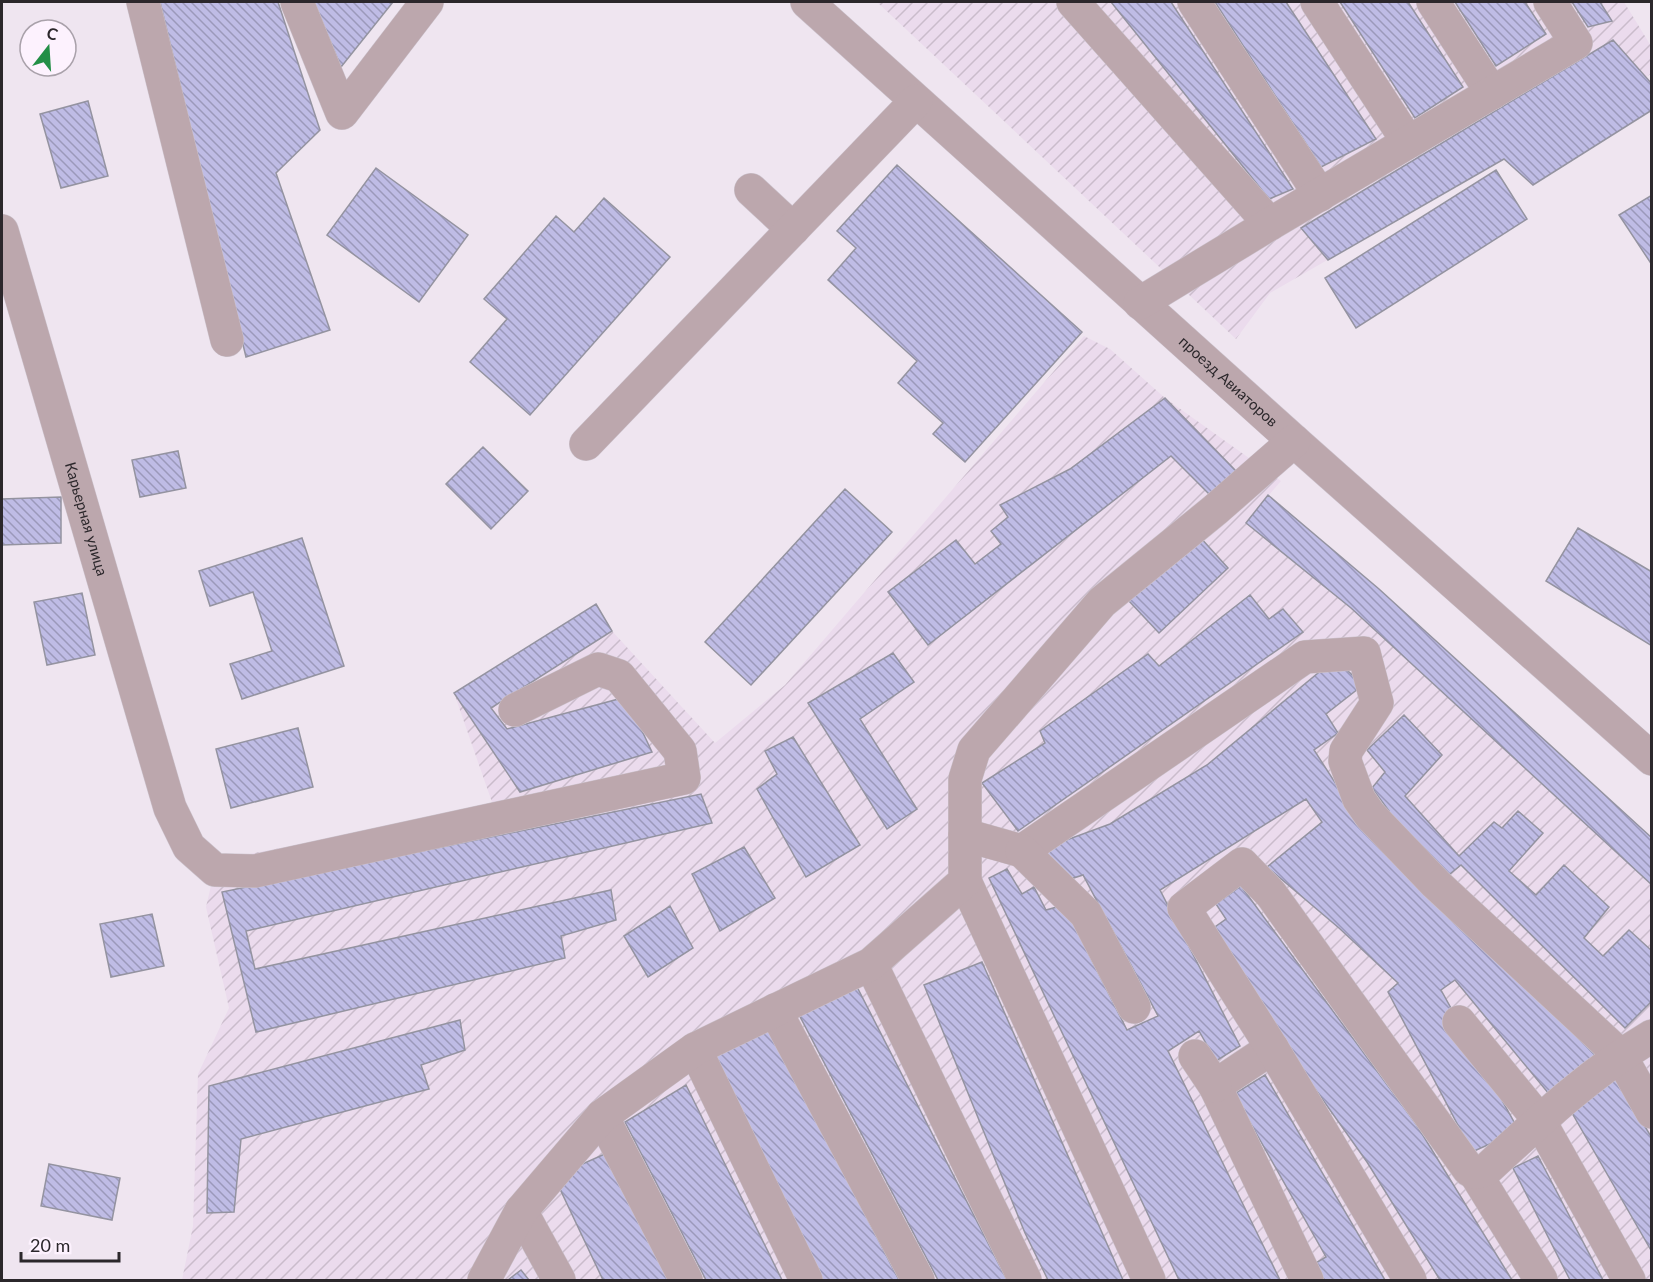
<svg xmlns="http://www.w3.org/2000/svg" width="1653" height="1282" font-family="Lato,sans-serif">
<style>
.industrial{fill:url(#industrial-furrows)}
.building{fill:url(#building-back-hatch);stroke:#9493a0;stroke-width:1.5}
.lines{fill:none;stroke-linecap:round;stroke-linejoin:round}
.minor-casing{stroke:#ccc3cd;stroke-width:34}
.minor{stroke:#bca7ad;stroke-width:33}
.labels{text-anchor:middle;stroke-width:6;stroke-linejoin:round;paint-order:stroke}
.street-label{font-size:15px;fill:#2b272b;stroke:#fdf2fe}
</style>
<defs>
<pattern id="industrial-furrows" width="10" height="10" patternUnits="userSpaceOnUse" patternTransform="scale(1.5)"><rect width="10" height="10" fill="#ebdbed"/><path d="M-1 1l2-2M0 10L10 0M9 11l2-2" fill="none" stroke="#cabccb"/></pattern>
<pattern id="building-back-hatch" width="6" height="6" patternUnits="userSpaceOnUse" patternTransform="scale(1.5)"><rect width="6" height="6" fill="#bfbce5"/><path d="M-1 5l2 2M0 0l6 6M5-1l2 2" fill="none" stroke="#9b99ba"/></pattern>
</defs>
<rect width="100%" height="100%" fill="#efe5f0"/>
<!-- industrial -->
<path class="industrial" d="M877,2H1624L1651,46V74L1270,293L1236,339Z
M1084,336L1110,349L1165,398L1281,481L1269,495L1379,589L1651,838V1280H182L193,1226L198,1074L229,1008L206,907L217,860L494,808L454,693L596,604L612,631L715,743L785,685Z"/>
<!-- building -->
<path class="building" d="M160,2H278L320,130L276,173L330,330L246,357Z
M314,2H393L341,67Z
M1111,2H1171L1293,189L1269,199Z
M1215,2H1286L1376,139L1321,167Z
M1340,2H1408L1463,87L1415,118Z
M1455,2H1525L1546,34L1496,66Z
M1572,2H1600L1612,21L1588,27Z
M1613,40L1652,84V110L1533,185L1504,159L1328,260L1301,228Z
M88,101L108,176L61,188L40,114Z
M897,165L1082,332L965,462L933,434L943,423L898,383L917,361L828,280L856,248L837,231Z
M376,168L468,235L419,302L327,235Z
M1496,170L1527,219L1356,328L1325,278Z
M1652,195V265L1619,215Z
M604,198L670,257L530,415L470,362L507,319L484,299L556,216L574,232Z
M1165,398L1236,471L1210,495L1171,456L928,645L888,592L956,540L975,564L1001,544L991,531L1008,517L1000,505L1070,469Z
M483,447L528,491L491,529L446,484Z
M178,451L186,488L140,497L132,460Z
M845,489L892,532L751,685L705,642Z
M1268,495L1379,589L1652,838V885L1351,608L1246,523Z
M61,497V543L2,545V499Z
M1578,528L1652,572V646L1546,581Z
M1199,536L1228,568L1159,633L1129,601Z
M302,538L344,666L242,699L230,664L272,651L253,592L210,606L199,571Z
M82,593L95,655L47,665L34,602Z
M1250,595L1269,619L1283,609L1303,632L1018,831L982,783L1045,743L1040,731L1148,654L1159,666Z
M596,604L612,631L491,708L507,729L626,697L652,752L520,792L454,693Z
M893,653L914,682L860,719L917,809L887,829L808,703Z
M1335,659L1363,685L1326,714L1338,733L1314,750L1356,815L1479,933L1595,1055L1549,1094L1455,980L1441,990L1519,1131L1472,1152L1388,992L1398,983L1339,928L1267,867L1322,822L1306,799L1160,890L1240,1046L1216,1061L1199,1031L1168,1051L1280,1280H1179L989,878L1007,869L1022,894L1034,887L1046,910L1064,905L1127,1030L1158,1016L1083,875L1061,882L1039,850L1110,824L1207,765Z
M1404,715L1442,755L1405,796L1459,856L1494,822L1502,828L1518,811L1543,833L1509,871L1536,895L1564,865L1609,907L1584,938L1603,956L1629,930L1652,951V1001L1625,1028L1461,865L1440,882L1381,819L1389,811L1372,788L1385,772L1367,750Z
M298,728L313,787L231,808L216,749Z
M793,737L860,845L806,877L757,789L777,774L765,751Z
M701,794L712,823L246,931L255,969L611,890L616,920L561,936L565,958L256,1032L222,892Z
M744,847L775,898L720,931L692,874Z
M1241,886L1416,1124L1512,1280H1440L1367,1162L1205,934L1226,919L1216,904Z
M670,906L693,948L648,977L624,936Z
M152,914L164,966L111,977L100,924Z
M982,962L1123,1280H1048L1025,1233L924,985Z
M854,981L1007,1280H938L796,1009Z
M460,1020L465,1050L421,1065L429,1089L241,1139L234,1212L207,1213L209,1086Z
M768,1026L899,1280H821L705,1060Z
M1265,1075L1385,1280H1323L1314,1264L1326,1257L1234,1094Z
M1615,1078L1652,1138V1252L1568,1106Z
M686,1085L782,1280H706L625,1122Z
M607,1153L669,1280H603L560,1189L571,1169Z
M1538,1156L1603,1280H1570L1513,1168Z
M49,1164L120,1178L112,1220L41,1206Z
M521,1270L529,1280H508Z"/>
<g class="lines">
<defs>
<g id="minor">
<path d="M143,2L227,340"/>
<path d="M297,2L342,113L427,2"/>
<path id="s1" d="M807,2L1294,441L1652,759"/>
<path d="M1073,2L1270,224"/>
<path d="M1194,2L1320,195"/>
<path d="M1317,2L1408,142"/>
<path d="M1433,2L1492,93"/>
<path d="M751,190L793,229"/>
<path id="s2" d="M2,231L170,808L189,847L215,870L255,871L684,778L680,751L619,676L598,669L515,710"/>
<path d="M1140,303L1270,224L1576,43L1550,2"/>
<path d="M586,444L916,101"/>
<path d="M965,835L1022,851L1305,657L1364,653L1377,703L1346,751L1345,761L1359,799L1370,815L1436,884L1620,1055L1652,1112"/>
<path d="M1022,851L1086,914L1134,1007"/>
<path d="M965,881L1149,1280"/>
<path d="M871,964L1025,1280"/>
<path d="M775,1010L918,1280"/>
<path d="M1459,1022L1539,1120L1629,1280"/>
<path d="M1272,1048L1215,1086L1307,1280"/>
<path d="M695,1049L806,1280"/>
<path d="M1195,1056L1215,1086"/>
<path d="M602,1116L686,1280"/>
<path d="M1475,1173L1541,1280"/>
<path d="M521,1211L559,1280"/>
<path d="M484,1280L521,1211L602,1116L695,1049L871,964L965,881V779L974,750L1102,602L1215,510L1294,441"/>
<path d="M1410,1280L1272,1048L1184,908L1242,864L1271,894L1469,1170C1477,1173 1480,1173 1487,1169C1539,1121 1591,1072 1652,1036"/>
</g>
</defs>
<!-- minor casing -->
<use href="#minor" class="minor-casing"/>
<!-- minor -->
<use href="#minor" class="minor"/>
</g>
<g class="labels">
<!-- street labels -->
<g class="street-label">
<text dy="5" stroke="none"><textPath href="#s1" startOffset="567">проезд Авиаторов</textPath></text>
<text dy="5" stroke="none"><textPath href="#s2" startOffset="300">Карьерная улица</textPath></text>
</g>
</g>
<!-- border -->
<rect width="1653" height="1282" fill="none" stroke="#2b272b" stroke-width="6"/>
<!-- north arrow -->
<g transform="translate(48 48) rotate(17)"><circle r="28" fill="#fdf2fe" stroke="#a9a1aa" stroke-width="1.5"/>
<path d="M0-4.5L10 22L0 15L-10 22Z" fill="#238f47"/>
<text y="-9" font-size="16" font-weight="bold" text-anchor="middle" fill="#2b272b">С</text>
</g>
<!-- scale -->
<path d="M21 1252v9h98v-9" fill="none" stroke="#2b272b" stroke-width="3"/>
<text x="30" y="1252" font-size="18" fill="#2b272b" stroke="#fdf2fe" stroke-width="4.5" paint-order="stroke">20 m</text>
</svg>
